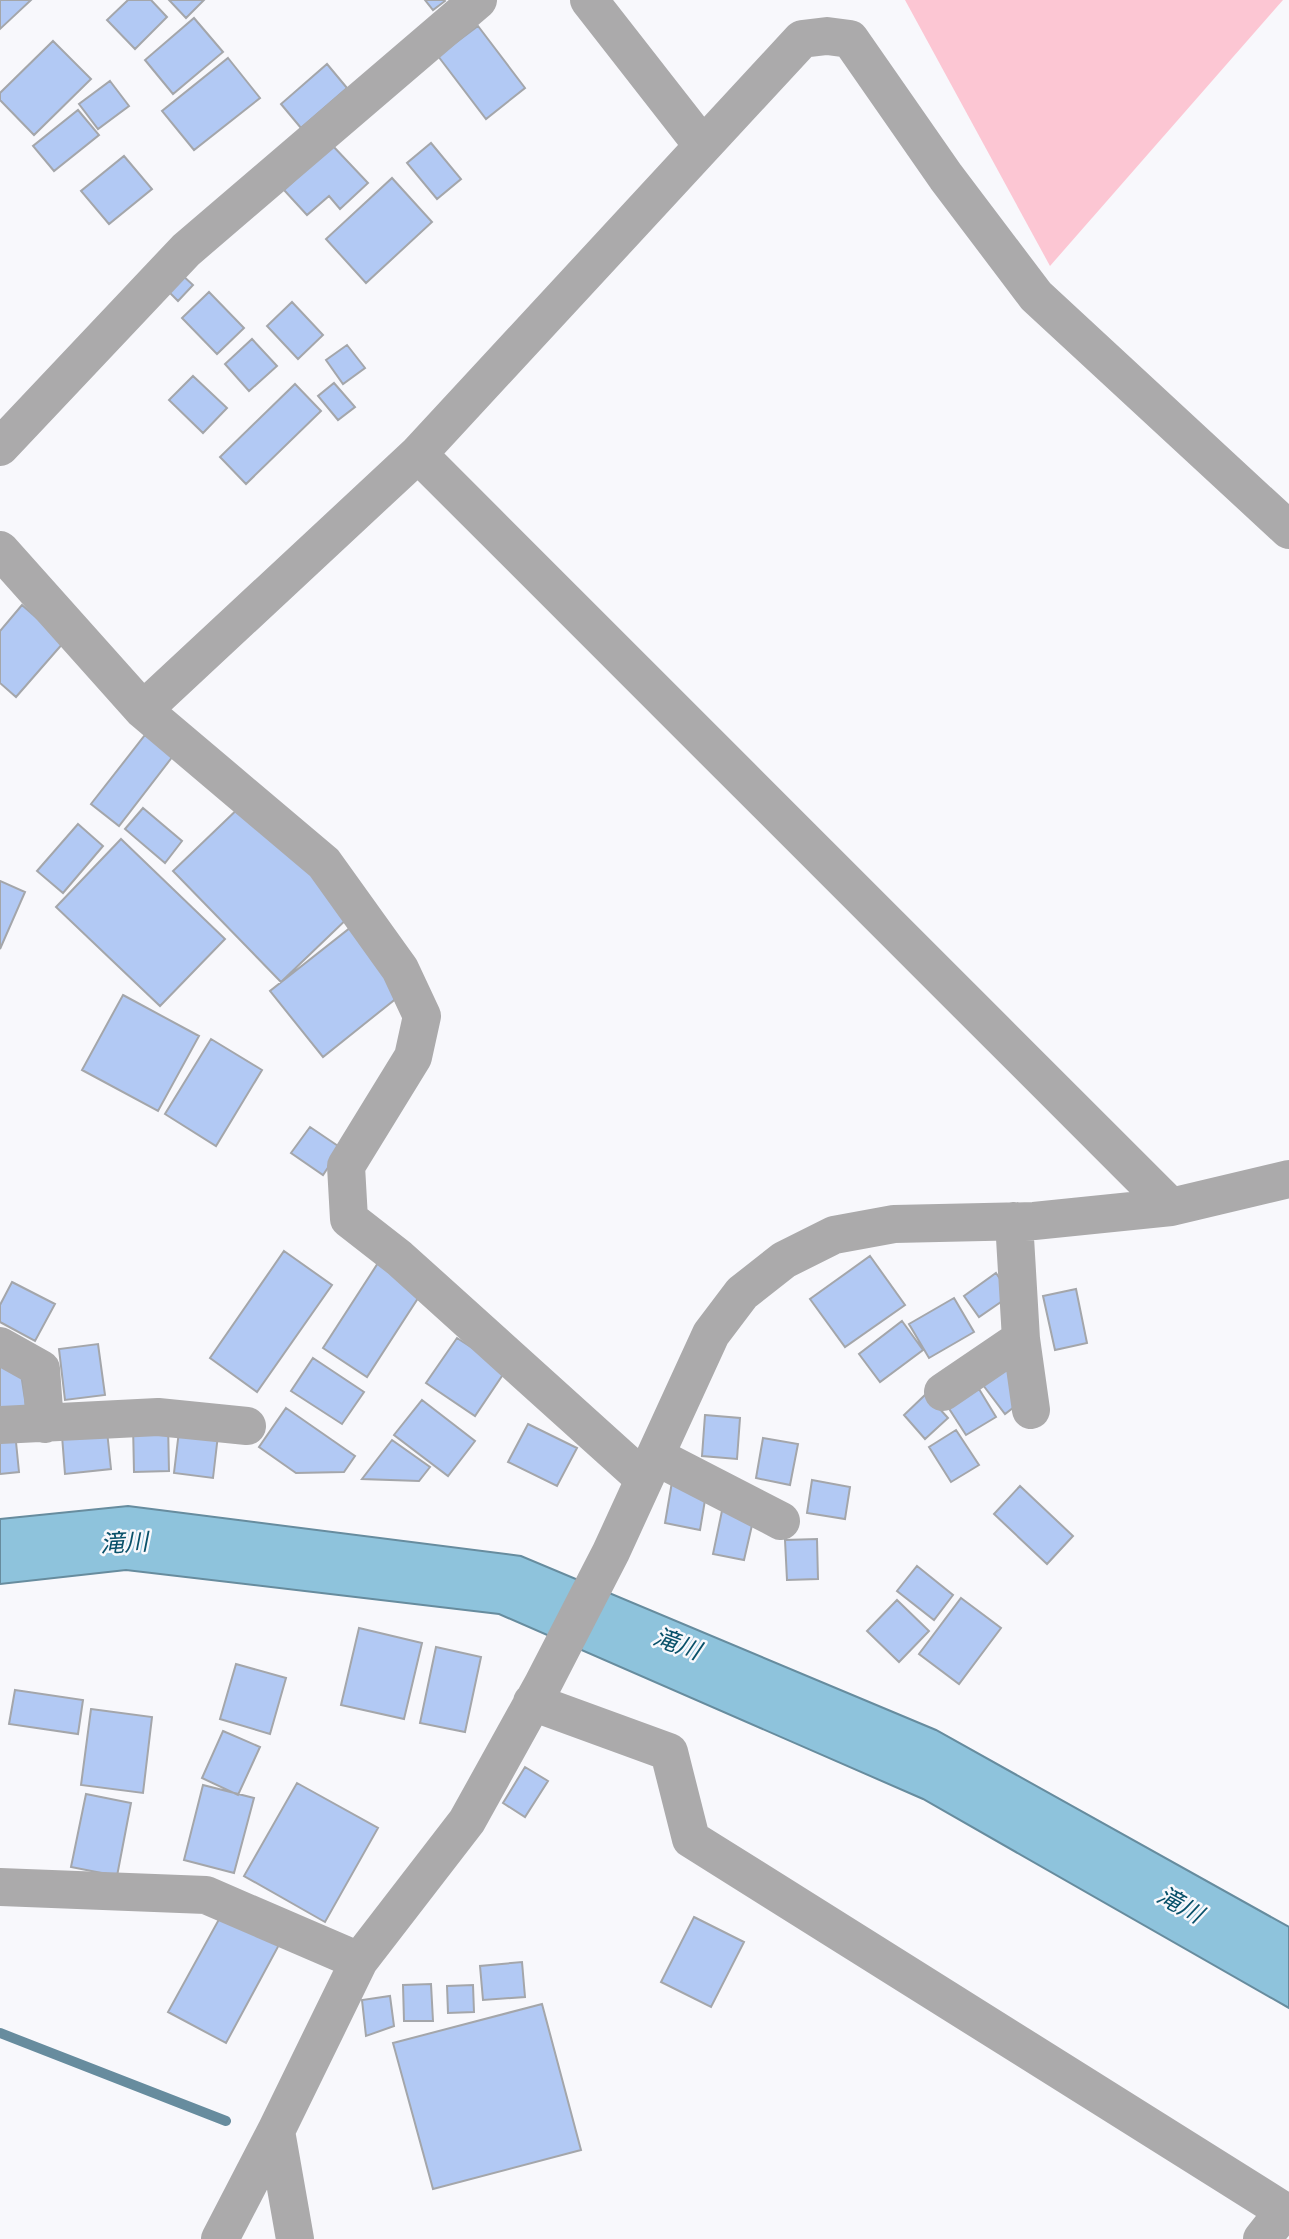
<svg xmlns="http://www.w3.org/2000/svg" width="1289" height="2239" font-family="Arial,'Noto Sans JP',sans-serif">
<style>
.green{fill:#fcc6d3}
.water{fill:#8ec3dc;stroke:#678c9e;stroke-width:2}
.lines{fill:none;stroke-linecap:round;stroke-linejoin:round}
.stream{stroke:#678c9e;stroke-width:10}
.building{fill:#b2c9f4;stroke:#a4a6aa;stroke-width:2}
.minor{stroke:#abaaab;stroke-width:38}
.labels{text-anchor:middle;stroke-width:5;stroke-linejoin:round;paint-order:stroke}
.water-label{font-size:24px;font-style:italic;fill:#09516a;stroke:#f8f8fc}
</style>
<rect width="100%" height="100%" fill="#f8f8fc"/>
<!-- green -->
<path class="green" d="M905,0H1283L1050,266Z"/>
<!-- water -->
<path class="water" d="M128,1506L521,1556L936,1730L1289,1927V2008L923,1799L499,1614L126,1570L0,1584V1519Z"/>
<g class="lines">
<!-- stream -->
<path class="stream" d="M0,2033L226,2121"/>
</g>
<!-- building -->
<path class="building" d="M0,0H31L0,29Z
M128,0H151L167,17L135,49L107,20Z
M169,0H204L186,18Z
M425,0H444L445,1L433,10Z
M194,18L223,52L173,94L145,60Z
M478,26L525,88L486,119L438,56Z
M53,41L91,79L34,135L0,100V93Z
M228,58L260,98L194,150L162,111Z
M327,64L347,88L301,128L281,104Z
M110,81L129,106L98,129L79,104Z
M78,110L99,135L54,171L33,146Z
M431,143L461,179L437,199L407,163Z
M332,145L368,183L340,209L329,196L307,215L284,190Z
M124,156L152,189L109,224L81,191Z
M392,178L432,222L366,283L326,239Z
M181,274L193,285L178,301L167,290Z
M209,292L244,328L217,354L182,318Z
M292,302L323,335L298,359L267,326Z
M252,339L277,366L249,391L225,364Z
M347,345L365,368L343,384L326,360Z
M193,376L227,408L203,433L169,400Z
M334,383L355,407L338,420L318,396Z
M295,384L321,411L246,484L220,457Z
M22,605L64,642L16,697L0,683V631Z
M145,735L173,756L119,826L91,804Z
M245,802L353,913L281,982L173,871Z
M143,808L182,841L165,863L125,829Z
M78,824L103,846L63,893L37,871Z
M121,839L225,939L160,1006L56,907Z
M0,881L25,892L0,949Z
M355,924L408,989L323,1057L270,991Z
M123,995L199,1036L158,1111L82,1070Z
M211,1039L262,1070L216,1146L165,1114Z
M310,1127L341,1148L323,1175L291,1153Z
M284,1251L332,1285L257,1392L210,1358Z
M870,1256L905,1305L845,1347L810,1299Z
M378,1263L422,1292L367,1377L323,1348Z
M996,1273L1011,1295L979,1317L964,1296Z
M12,1282L55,1304L35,1341L0,1322V1305Z
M1076,1289L1087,1343L1055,1350L1043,1296Z
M954,1298L974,1332L929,1358L909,1324Z
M902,1321L923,1350L880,1382L859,1354Z
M457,1338L506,1370L475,1416L426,1383Z
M98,1344L105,1395L65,1400L59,1349Z
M18,1354L26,1406L0,1410V1357Z
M313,1358L364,1392L342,1424L291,1391Z
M1006,1368L1027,1397L1005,1414L983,1385Z
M979,1389L996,1417L966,1435L948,1407Z
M926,1394L948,1418L925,1439L904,1415Z
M422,1400L475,1441L448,1476L394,1435Z
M286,1408L355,1456L344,1472L296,1473L259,1447Z
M705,1415L740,1418L737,1459L702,1456Z
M168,1423L169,1471L134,1472L133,1424Z
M528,1424L577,1448L557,1486L508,1462Z
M956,1430L979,1465L951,1482L929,1447Z
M107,1431L111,1469L65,1474L62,1436Z
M179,1431L218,1435L213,1478L174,1473Z
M15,1432L19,1472L0,1474V1434Z
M763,1438L798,1444L790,1485L756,1478Z
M392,1440L430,1467L419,1481L362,1479Z
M812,1480L850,1487L845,1519L807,1513Z
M672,1482L707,1488L700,1530L665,1523Z
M1020,1486L1073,1536L1047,1564L994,1514Z
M723,1506L755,1512L744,1560L713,1554Z
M817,1539L818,1579L787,1580L785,1540Z
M917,1566L953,1595L934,1620L897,1591Z
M961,1598L1001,1628L959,1684L919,1654Z
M897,1600L929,1631L899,1662L867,1631Z
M359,1628L422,1643L404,1719L341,1705Z
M436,1647L481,1657L465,1732L420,1723Z
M236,1664L286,1678L270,1734L220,1719Z
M15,1690L83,1700L78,1734L9,1724Z
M91,1709L152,1717L143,1793L81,1785Z
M223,1731L260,1747L238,1795L202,1778Z
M525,1767L548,1781L525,1817L503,1803Z
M297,1783L378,1828L325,1922L244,1876Z
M203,1785L254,1798L234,1873L184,1860Z
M86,1794L131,1803L117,1876L71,1867Z
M223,1912L280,1943L226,2043L168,2012Z
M694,1917L744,1942L711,2007L661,1982Z
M522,1962L525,1997L483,2000L480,1966Z
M431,1984L433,2021H404L403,1985Z
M473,1985L474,2012L448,2013L447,1986Z
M390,1996L394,2026L366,2036L362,2000Z
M542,2004L581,2150L433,2189L393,2043Z"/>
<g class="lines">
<!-- minor -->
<path class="minor" d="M589,0L703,146
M0,447L186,250L478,0
M418,454L1171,1207
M0,550L143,710L324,863L400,969L422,1016L413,1057L346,1166L349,1219L399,1258L644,1479
M143,710L418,454L802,39L827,36L850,39L946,177L1036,296L1289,530
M1021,1339L1031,1410
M0,1346L41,1369L45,1424
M943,1392L1021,1339L1014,1221
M0,1425L158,1417L247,1426
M655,1456L781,1521
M532,1702L669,1752L691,1839L1284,2211L1262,2239
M0,1887L206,1895L359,1961
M220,2239L276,2131
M295,2239L276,2131L359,1961L467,1821L543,1684L611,1552L711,1334L742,1293L784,1260L834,1235L894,1224L1034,1221L1171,1207L1289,1179"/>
</g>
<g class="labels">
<!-- water labels -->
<g class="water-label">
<text transform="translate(124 1543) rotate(-3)" y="8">滝川</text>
<text transform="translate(677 1644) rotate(20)" y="8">滝川</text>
<text transform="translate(1180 1905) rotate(29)" y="8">滝川</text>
</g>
</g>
</svg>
